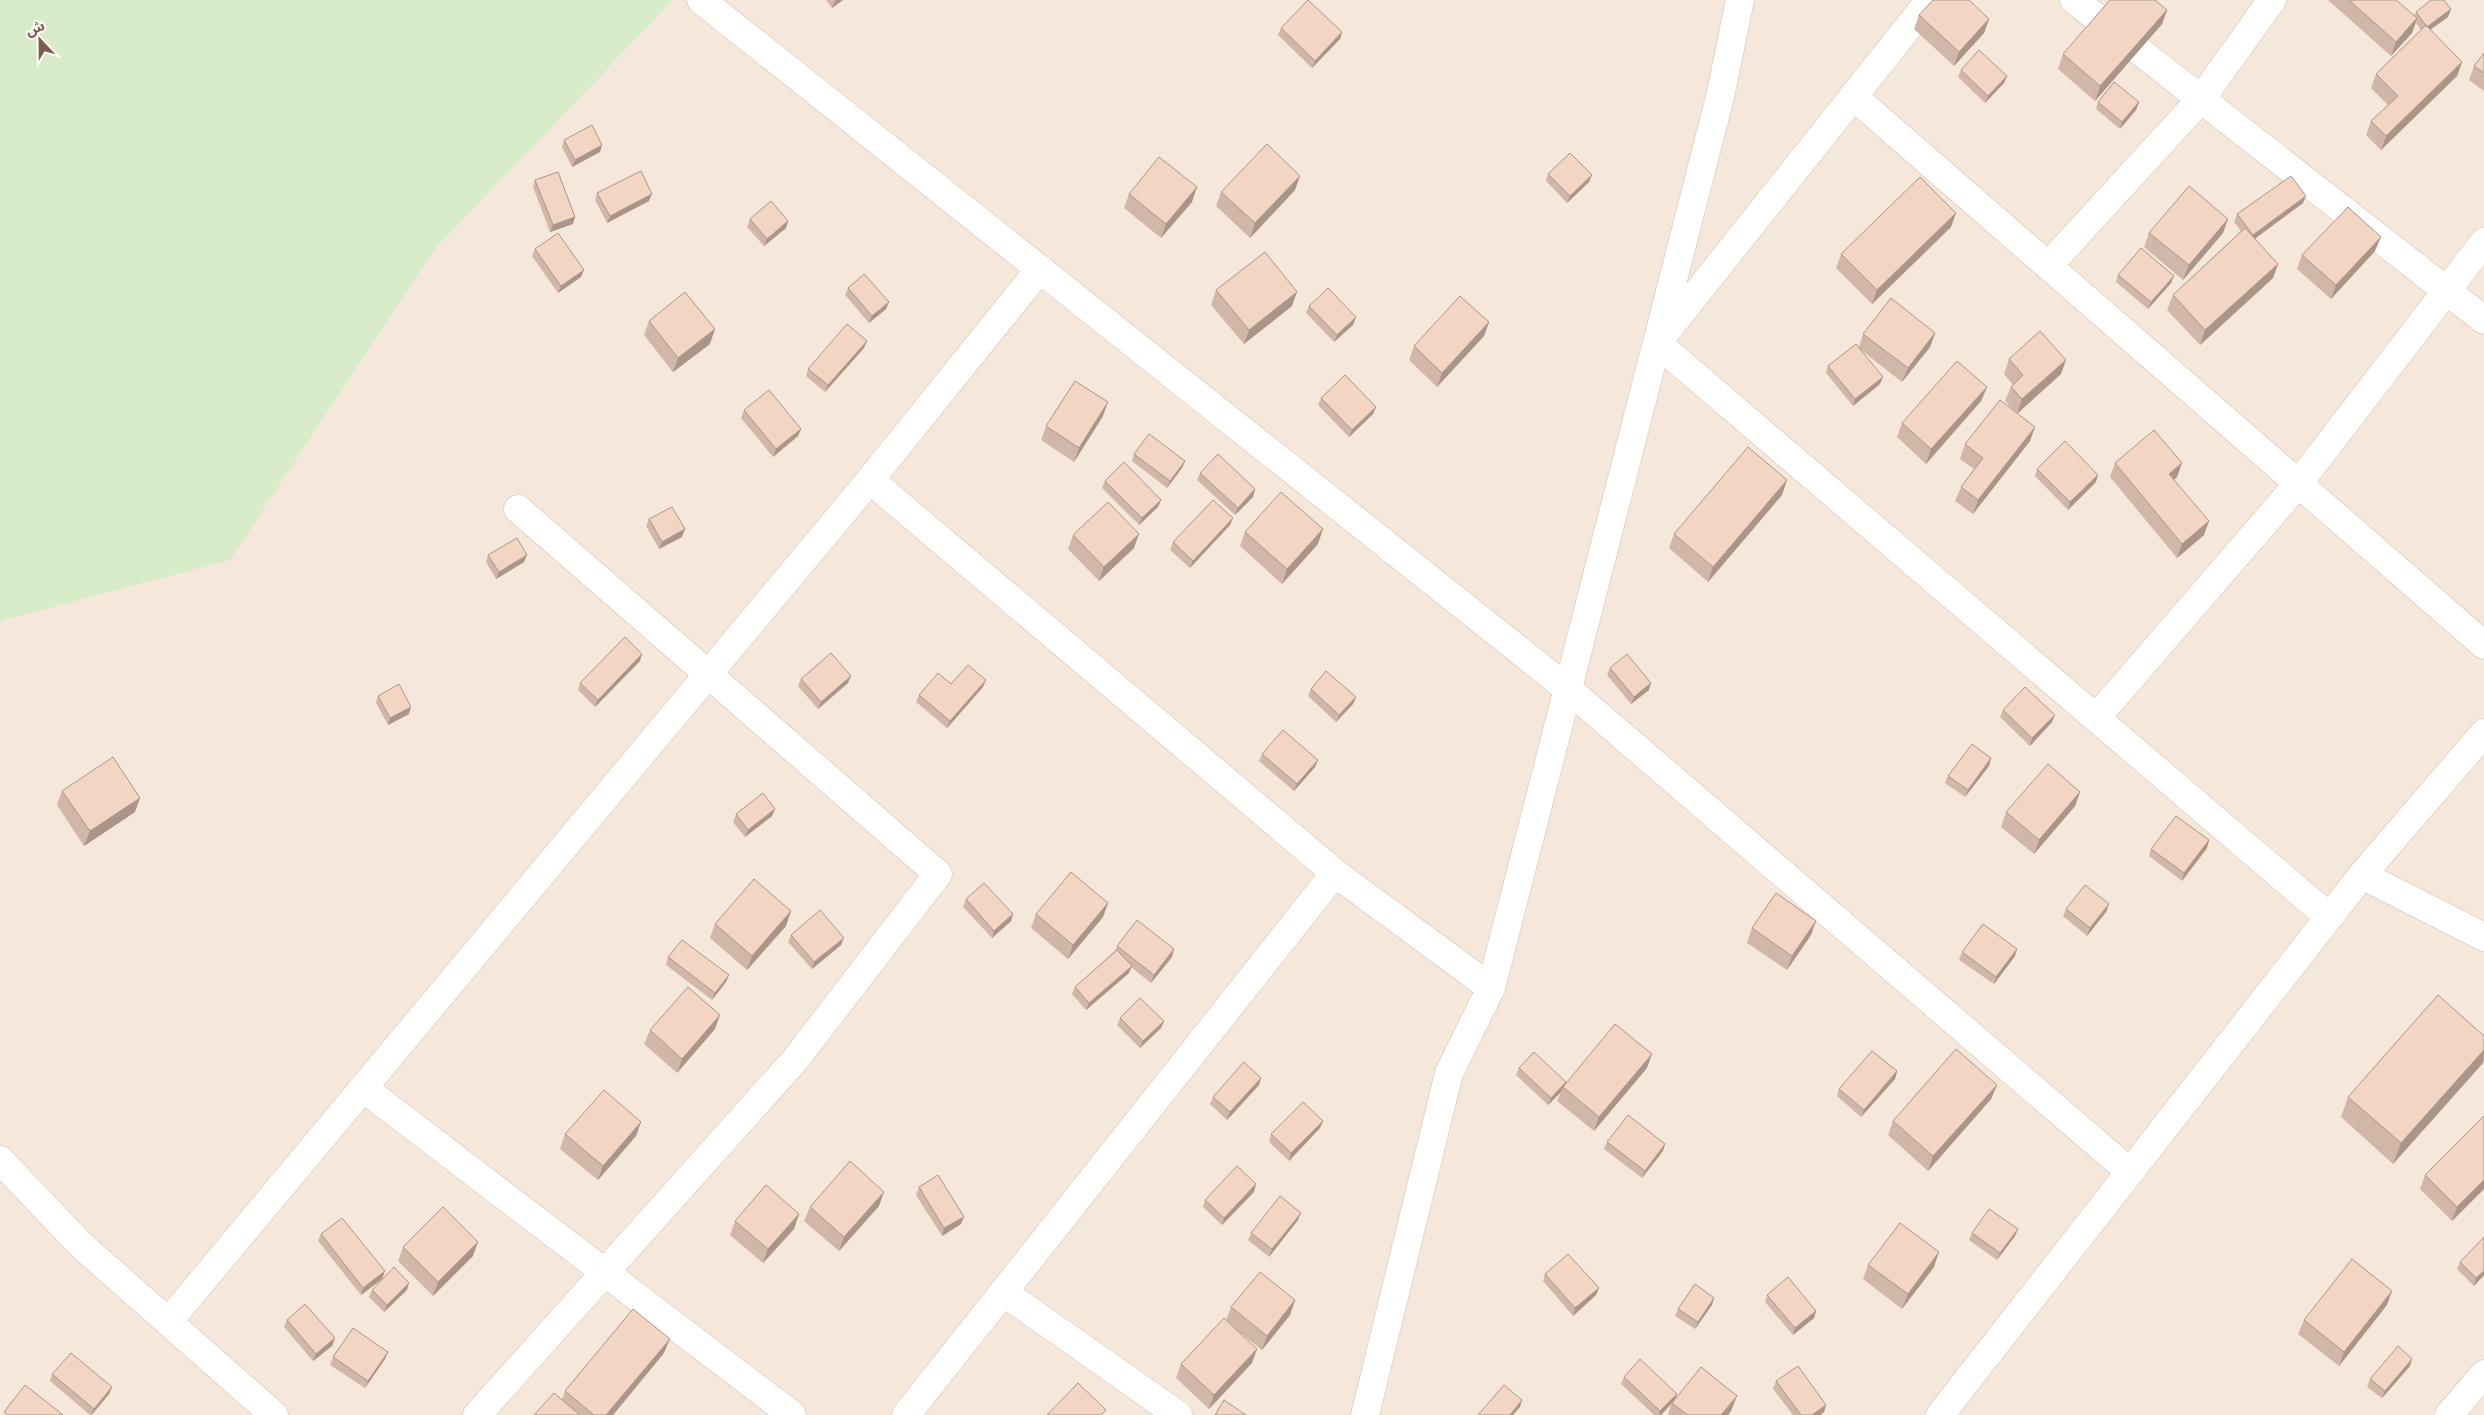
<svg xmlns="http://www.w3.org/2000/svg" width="2484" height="1415" font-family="'Titillium Web','Noto Sans Arabic',sans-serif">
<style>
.residential{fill:#f5e8da}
.green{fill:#d8ecc9}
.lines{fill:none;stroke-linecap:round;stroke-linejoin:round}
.street-casing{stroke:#d1beb0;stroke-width:29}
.street{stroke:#fff;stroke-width:28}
.wall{fill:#d1b7a8}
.shaded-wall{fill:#aa9588}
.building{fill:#f3d5c3;stroke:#aa9588}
</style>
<rect width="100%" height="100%" fill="#fdf6ec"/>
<!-- residential -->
<path class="residential" d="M0,0H2484V1415H0Z"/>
<!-- green -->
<path class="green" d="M0,0H673L434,250L230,560L0,621Z"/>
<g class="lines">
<defs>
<path id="street" d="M701,0L1568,689L2130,1172
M1930,0L1657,343L2329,917
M2074,0L2484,320
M1853,96L2484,645
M2048,266L2201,99L2272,0
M870,480L1335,873L1491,988
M2096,718L2298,484L2484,242
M2362,875L2484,733
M363,1088L792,1415
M0,1160L81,1245L274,1415
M1003,1292L1178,1415
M168,1322L870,480L1040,269
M477,1415L795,1060L938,874L518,509
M906,1415L1335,873
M1365,1415L1449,1073L1491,988L1720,97L1740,0
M1940,1415L2362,875L2484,937
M2449,1415L2484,1374"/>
</defs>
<!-- street casing -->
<use href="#street" class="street-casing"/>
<!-- street -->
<use href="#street" class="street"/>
</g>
<!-- wall -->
<path class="wall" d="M826,0H843L832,8Z
M2328,0H2396L2414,16L2416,12L2451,9L2448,17L2430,30L2462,62L2457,76L2381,150L2366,135L2371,121L2388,105L2371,88L2376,74L2421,30L2416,23L2412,33L2391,56Z
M2167,10L2162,24L2095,101L2058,69L2063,54Z
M1919,15L1989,19L1984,33L1954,66L1914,29Z
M1281,28L1342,32L1340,39L1312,68L1278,35Z
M2484,53V91L2469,80L2474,66Z
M1961,70L2007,76L2004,83L1985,103L1958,77Z
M2098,102H2139L2136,110L2120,129L2096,109Z
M564,140L600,152L572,167L562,147Z
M1548,174L1589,182L1567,203L1546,181Z
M535,180L573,224L550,232L533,187Z
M1295,190L1250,238L1216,206L1221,192Z
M597,193L649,201L607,223L595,200Z
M1129,194L1192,202L1161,238L1124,208Z
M2303,203L2255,239L2278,264L2273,278L2200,345L2167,310L2173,295L2241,231L2234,222L2237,214Z
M750,219L788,221L786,228L764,246L747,227Z
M1951,227L1872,304L1836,268L1841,254Z
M2149,233H2223L2183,280L2144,247Z
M535,249L581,277L558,293L532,256Z
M2375,251L2331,299L2297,269L2302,255Z
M2118,275L2171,283L2148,309L2116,282Z
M848,288L886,309L869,323L845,295Z
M1216,290L1292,306L1244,344L1211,305Z
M1309,306L1353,325L1334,342L1306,313Z
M649,321L710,344L673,372L644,335Z
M1489,322L1484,336L1437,387L1409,360L1414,346Z
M1935,333L1930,347L1902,382L1861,350L1880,384L1853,406L1826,373L1828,366L1859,347L1863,334Z
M864,348L825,392L806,376L808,369Z
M2009,359L2061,374L2017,413L2035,427L2030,441L1973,514L1955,501L1961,487L1974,469L1960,459L1965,444L2014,411L2005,401L2011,387L2013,385L2004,374Z
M1987,387L1981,401L1926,464L1897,437L1902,423Z
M1321,398L1373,414L1349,437L1318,405Z
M744,410L801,429L798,436L773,457L741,418Z
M1103,416L1074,462L1041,440L1046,426Z
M1134,454L1185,461L1182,468L1167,488L1132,461Z
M2115,463L2177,477L2174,480L2204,535L2177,558L2110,477Z
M2037,469L2096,482L2068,510L2035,476Z
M1200,473L1255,489L1253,497L1235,515L1197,480Z
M1105,481L1161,500L1158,507L1139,525L1102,488Z
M1782,495L1708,582L1669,548L1674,534Z
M649,519L682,537L659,549L646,526Z
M1230,525L1190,568L1170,550L1173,542Z
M1245,532L1318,544L1282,584L1240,546Z
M1073,535L1134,548L1099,581L1068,549Z
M488,555L524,562L496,579L486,562Z
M640,661L595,707L578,690L580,683Z
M1610,668L1649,690L1631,704L1607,675Z
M801,679L848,683L818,709L798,686Z
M983,687L947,728L916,702L919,695Z
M1311,689L1356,697L1353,704L1336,722L1308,696Z
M378,696L409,714L388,725L376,703Z
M2003,710L2052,722L2030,746L2000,717Z
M1262,754L1318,760L1315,767L1294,791L1259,761Z
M1991,758L1989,766L1965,797L1945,783L1948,776Z
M62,791L135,812L84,846L57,805Z
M2080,792L2075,806L2034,854L2001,827L2006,812Z
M736,814L772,816L745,837L733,822Z
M2209,840L2207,848L2182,881L2149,856L2151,849Z
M966,899L1013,914L1011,921L992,938L963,907Z
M1108,903L1103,917L1068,959L1031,928L1036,914Z
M2109,904L2106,912L2087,936L2063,916L2066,909Z
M715,924L786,926L747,970L710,938Z
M1752,928L1811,935L1787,970L1747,943Z
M791,935L841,945L812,969L788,942Z
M1117,946L1172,957L1151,983L1131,967L1129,973L1086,1010L1072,994L1075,987L1115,951Z
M1962,952L2015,956L1994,984L1959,960Z
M668,957L726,982L712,1000L666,965Z
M1120,1018L1164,1021L1161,1028L1140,1048L1117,1025Z
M715,1029L677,1073L644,1044L650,1030Z
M2484,1036V1061L2483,1063L2393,1164L2341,1117L2348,1097Z
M1519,1068L1566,1082L1647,1068L1594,1131L1557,1101L1561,1092L1548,1105L1516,1075Z
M1897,1071L1895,1079L1861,1117L1837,1096L1839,1089Z
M1261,1078L1259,1085L1227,1120L1210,1104L1213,1097Z
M1997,1085L1991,1099L1928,1171L1888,1135L1893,1121Z
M2484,1116V1189L2452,1221L2420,1189L2425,1175Z
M1323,1121L1320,1128L1289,1161L1269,1142L1271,1134Z
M565,1134L636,1136L598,1180L560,1149Z
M1607,1142L1665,1144L1663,1151L1642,1178L1604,1149Z
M919,1187L961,1224L942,1236L916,1195Z
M1254,1192L1222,1225L1203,1207L1205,1200Z
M879,1206L839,1251L804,1221L810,1207Z
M799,1214L794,1229L763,1263L730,1235L735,1221Z
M1298,1220L1269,1257L1248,1240L1251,1233Z
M2018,1229L2015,1236L1997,1260L1969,1240L1972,1233Z
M321,1234L385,1271L382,1279L361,1295L318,1241Z
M403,1247L473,1256L433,1296L398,1261Z
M2460,1262L2484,1275L2474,1286L2457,1269Z
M1868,1265L1934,1267L1902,1309L1863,1279Z
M1545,1274L1599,1288L1596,1295L1573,1316L1543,1281Z
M372,1290H407L384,1312L369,1297Z
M1767,1295L1816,1311L1814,1318L1793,1335L1765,1302Z
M1295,1300L1290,1315L1262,1350L1238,1331L1252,1363L1209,1409L1176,1378L1181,1364L1226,1320L1231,1307Z
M1712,1305L1695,1329L1675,1316L1678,1309Z
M2387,1305L2339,1366L2298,1334L2304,1320Z
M287,1320L335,1338L332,1346L313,1361L284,1327Z
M388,1352L385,1359L365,1388L330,1365L333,1357Z
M664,1353L613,1415H534L562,1399L565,1391Z
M2410,1366L2382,1398L2367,1387L2370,1379Z
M52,1374L112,1387L109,1394L92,1415H90L50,1381Z
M1624,1377L1675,1399L1731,1411L1728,1415H1668L1671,1404L1661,1415H1654L1621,1384Z
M1776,1381L1826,1405L1824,1412L1820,1415H1793L1773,1389Z"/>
<!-- shaded-wall -->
<path class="shaded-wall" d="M836,0H843L832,8L835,1Z
M2451,9L2448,17L2424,34L2427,27Z
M2167,10L2162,24L2095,101L2100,86Z
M2417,18L2412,33L2391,56L2396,42Z
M1989,19L1984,33L1954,66L1959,52Z
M1342,32L1340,39L1312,68L1315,61Z
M2462,62L2457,76L2381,150L2386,136Z
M2007,76L2004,83L1985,103L1988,96Z
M2139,102L2136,110L2120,129L2122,122Z
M602,145L600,152L572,167L575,160Z
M1592,175L1589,182L1567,203L1570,196Z
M1300,176L1295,190L1250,238L1255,223Z
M1197,187L1192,202L1161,238L1166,224Z
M652,194L649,201L607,223L610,216Z
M2306,196L2303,203L2250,242L2253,235Z
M1956,213L1951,227L1872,304L1877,290Z
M575,217L573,224L550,232L553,225Z
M2228,219L2223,233L2183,280L2189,265Z
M788,221L786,228L764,246L767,239Z
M2381,237L2375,251L2331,299L2336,285Z
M2278,264L2273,278L2200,345L2205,330Z
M584,270L581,277L558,293L561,286Z
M2174,276L2171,283L2148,309L2151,302Z
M1297,292L1292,306L1244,344L1249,330Z
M889,302L886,309L869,323L872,316Z
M1356,317L1353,325L1334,342L1337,335Z
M1489,322L1484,336L1437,387L1442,373Z
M715,329L710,344L673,372L678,358Z
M1935,333L1930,347L1902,382L1908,368Z
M867,341L864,348L825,392L828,385Z
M2066,360L2061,374L2017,414L2022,399Z
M1883,377L1880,384L1853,406L1855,399Z
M1987,387L1981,401L1926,464L1931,449Z
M1108,402L1103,416L1074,462L1079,448Z
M1376,407L1373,414L1349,437L1352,430Z
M2035,427L2030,441L1973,514L1978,500Z
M801,429L798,436L773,457L776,449Z
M1185,461L1182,468L1167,488L1170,481Z
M2182,463L2177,477L2164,488L2169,474Z
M2098,475L2096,482L2068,510L2070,502Z
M1787,480L1782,495L1708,582L1713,567Z
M1255,489L1253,497L1235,515L1238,508Z
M1161,500L1158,507L1139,525L1142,518Z
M1233,518L1230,525L1190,568L1193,561Z
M2209,521L2204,535L2177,558L2182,544Z
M685,529L682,537L659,549L662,542Z
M1323,529L1318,544L1282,584L1287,569Z
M1139,534L1134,548L1099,581L1104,567Z
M527,555L524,562L496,579L499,572Z
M642,654L640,661L595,707L598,700Z
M851,676L848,683L818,709L821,702Z
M986,680L983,687L947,728L950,721Z
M1651,683L1649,690L1631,704L1634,697Z
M1356,697L1353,704L1336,722L1339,715Z
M411,707L409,714L388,725L390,718Z
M2055,715L2052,722L2030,746L2032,738Z
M1991,758L1989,766L1965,797L1968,790Z
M1318,760L1315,767L1294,791L1297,784Z
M2080,792L2075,806L2034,854L2039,840Z
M140,798L135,812L84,846L90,831Z
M775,809L772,816L745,837L748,830Z
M2209,840L2207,848L2182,881L2184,873Z
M1108,903L1103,917L1068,959L1073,945Z
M2109,904L2106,912L2087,936L2090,928Z
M791,911L786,926L747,970L752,956Z
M1013,914L1011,921L992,938L994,931Z
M1816,921L1811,935L1787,970L1792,956Z
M844,938L841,945L812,969L814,962Z
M1174,949L1172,957L1151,983L1154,975Z
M2017,949L2015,956L1994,984L1996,977Z
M1132,966L1129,973L1086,1010L1089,1003Z
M729,975L726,982L712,1000L715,993Z
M720,1015L715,1029L677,1073L682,1059Z
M1164,1021L1161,1028L1140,1048L1143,1041Z
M2484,1050L2483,1063L2393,1164L2401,1143Z
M1652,1054L1647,1068L1594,1131L1599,1117Z
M1897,1071L1895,1079L1861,1117L1864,1110Z
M1261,1078L1259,1085L1227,1120L1230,1112Z
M1566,1082L1563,1087L1561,1092L1548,1105L1551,1098Z
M1997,1085L1991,1099L1928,1171L1933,1156Z
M1323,1121L1320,1128L1289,1161L1291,1153Z
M641,1122L636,1136L598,1180L603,1166Z
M1665,1144L1663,1151L1642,1178L1645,1171Z
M2484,1180V1189L2452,1221L2457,1207Z
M1256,1184L1254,1192L1222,1225L1224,1218Z
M884,1192L879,1206L839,1251L844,1237Z
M1301,1213L1298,1220L1269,1257L1272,1249Z
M799,1214L794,1229L763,1263L768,1249Z
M964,1217L961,1224L942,1236L944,1228Z
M2018,1229L2015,1236L1997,1260L2000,1253Z
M478,1242L473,1256L433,1296L438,1282Z
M1939,1252L1934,1267L1902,1309L1908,1294Z
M385,1271L382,1279L361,1295L363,1288Z
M2484,1271V1275L2474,1286L2476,1278Z
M409,1283L407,1290L384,1312L387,1305Z
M1599,1288L1596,1295L1573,1316L1575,1308Z
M2392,1291L2387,1305L2339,1366L2344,1352Z
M1714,1298L1712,1305L1695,1329L1698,1322Z
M1295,1300L1290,1315L1262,1350L1267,1336Z
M1816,1311L1814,1318L1793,1335L1795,1328Z
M335,1338L332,1346L313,1361L316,1354Z
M670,1339L664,1353L613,1415H606Z
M1257,1349L1252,1363L1209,1409L1214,1395Z
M388,1352L385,1359L365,1388L368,1381Z
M2412,1359L2410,1366L2382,1398L2385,1391Z
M112,1387L109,1394L91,1415L94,1409Z
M1677,1394L1674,1401L1671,1404L1661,1415H1659L1660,1411Z
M1737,1396L1731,1411L1728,1415H1721Z
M1522,1400L1520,1407L1513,1415H1510Z
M1826,1405L1824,1412L1820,1415H1812Z"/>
<!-- building -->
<path class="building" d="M1308,0L1342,32L1315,61L1281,28Z
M1933,0H1969L1989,19L1959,52L1919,15Z
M2110,0H2155L2167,10L2100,86L2063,54Z
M2349,0H2396L2417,18L2396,42Z
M2431,0H2444L2451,9L2427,27L2416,12Z
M2426,25L2462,62L2386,136L2371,121L2398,96L2376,74Z
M1979,50L2007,76L1988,96L1961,70Z
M2484,53V73L2474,66Z
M2114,82L2139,102L2122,122L2098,102Z
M592,125L602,145L575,160L564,140Z
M1267,144L1300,176L1255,223L1221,192Z
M1570,153L1592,175L1570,196L1548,174Z
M1159,157L1197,187L1166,224L1129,194Z
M641,171L652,194L610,216L597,193Z
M558,172L575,217L553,225L535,180Z
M2291,176L2306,196L2253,235L2237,214Z
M1920,177L1956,213L1877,290L1841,254Z
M2189,186L2228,219L2189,265L2149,233Z
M771,201L788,221L767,239L750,219Z
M2348,207L2381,237L2336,285L2302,255Z
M2245,228L2278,264L2205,330L2173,295Z
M558,233L584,270L561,286L535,249Z
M2141,248L2174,276L2151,302L2118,275Z
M1265,252L1297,292L1249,330L1216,290Z
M864,274L889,302L872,316L848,288Z
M1328,288L1356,317L1337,335L1309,306Z
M685,292L715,329L678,358L649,321Z
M1460,296L1489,322L1442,373L1414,346Z
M1891,298L1935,333L1908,368L1863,334Z
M847,324L867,341L828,385L808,369Z
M2040,331L2066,360L2022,399L2011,387L2023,375L2009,359Z
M1856,344L1883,377L1855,399L1828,366Z
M1957,361L1987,387L1931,449L1902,423Z
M1345,375L1376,407L1352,430L1321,398Z
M1075,381L1108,402L1079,448L1046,426Z
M769,390L801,429L776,449L744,410Z
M2000,400L2035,427L1978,500L1961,487L1983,458L1965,444Z
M2154,430L2182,463L2169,474L2209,521L2182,544L2115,463Z
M1149,434L1185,461L1170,481L1134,454Z
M2065,441L2098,475L2070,502L2037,469Z
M1748,447L1787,480L1713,567L1674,534Z
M1218,454L1255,489L1238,508L1200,473Z
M1124,462L1161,500L1142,518L1105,481Z
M1281,492L1323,529L1287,569L1245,532Z
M1213,500L1233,518L1193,561L1173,542Z
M1108,502L1139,534L1104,567L1073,535Z
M672,507L685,529L662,542L649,519Z
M517,538L527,555L499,572L488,555Z
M625,637L642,654L598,700L580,683Z
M831,653L851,676L821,702L801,679Z
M1627,654L1651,683L1634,697L1610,668Z
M968,665L986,680L950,721L919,695L938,673L951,684Z
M1326,671L1356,697L1339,715L1311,689Z
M399,684L411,707L390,718L378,696Z
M2025,687L2055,715L2032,738L2003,710Z
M1283,730L1318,760L1297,784L1262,754Z
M1972,744L1991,758L1968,790L1948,776Z
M113,757L140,798L90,831L62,791Z
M2048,764L2080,792L2039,840L2006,812Z
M763,793L775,809L748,830L736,814Z
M2176,816L2209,840L2184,873L2151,849Z
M1071,872L1108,903L1073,945L1036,914Z
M754,879L791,911L752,956L715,924Z
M984,883L1013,914L994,931L966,899Z
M2085,885L2109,904L2090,928L2066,909Z
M1776,893L1816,921L1792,956L1752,928Z
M820,910L844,938L814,962L791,935Z
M1137,920L1174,949L1154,975L1117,946Z
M1983,924L2017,949L1996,977L1962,952Z
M682,940L729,975L715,993L668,957Z
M1117,950L1132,966L1089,1003L1075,987Z
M688,987L720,1015L682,1059L650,1030Z
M2438,995L2484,1036V1050L2401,1143L2348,1097Z
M1140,998L1164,1021L1143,1041L1120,1018Z
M1615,1024L1652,1054L1599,1117L1563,1087Z
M1956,1049L1997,1085L1933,1156L1893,1121Z
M1872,1051L1897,1071L1864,1110L1839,1089Z
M1534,1052L1566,1082L1551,1098L1519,1068Z
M1244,1062L1261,1078L1230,1112L1213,1097Z
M604,1090L641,1122L603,1166L565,1134Z
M1303,1102L1323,1121L1291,1153L1271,1134Z
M1628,1115L1665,1144L1645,1171L1607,1142Z
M2484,1116V1180L2457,1207L2425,1175Z
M850,1161L884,1192L844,1237L810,1207Z
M1237,1166L1256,1184L1224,1218L1205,1200Z
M938,1175L964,1217L944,1228L919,1187Z
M766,1185L799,1214L768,1249L735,1221Z
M1280,1196L1301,1213L1272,1249L1251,1233Z
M443,1207L478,1242L438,1282L403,1247Z
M1989,1209L2018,1229L2000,1253L1972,1233Z
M342,1218L385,1271L363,1288L321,1234Z
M1900,1223L1939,1252L1908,1294L1868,1265Z
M2484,1237V1271L2476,1278L2460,1262Z
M1568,1254L1599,1288L1575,1308L1545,1274Z
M2352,1259L2392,1291L2344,1352L2304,1320Z
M394,1267L409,1283L387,1305L372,1290Z
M1260,1272L1295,1300L1267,1336L1231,1307Z
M1788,1277L1816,1311L1795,1328L1767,1295Z
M1695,1284L1714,1298L1698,1322L1678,1309Z
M305,1304L335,1338L316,1354L287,1320Z
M633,1309L670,1339L606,1415H594L565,1391Z
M1224,1318L1257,1349L1214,1395L1181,1364Z
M353,1328L388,1352L368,1381L333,1357Z
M2398,1346L2412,1359L2385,1391L2370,1379Z
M71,1353L112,1387L94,1409L52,1374Z
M1640,1359L1677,1394L1660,1411L1624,1377Z
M1798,1366L1826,1405L1812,1415H1801L1776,1381Z
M1701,1367L1737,1396L1721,1415H1688L1672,1403Z
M1078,1383L1106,1410L1101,1415H1047Z
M25,1385L63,1415H8L4,1412Z
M1504,1385L1522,1400L1510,1415H1478Z
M554,1393L580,1415H534Z
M1224,1400L1246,1415H1215Z"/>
<!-- north arrow -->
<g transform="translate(40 40) rotate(338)" stroke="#fffaf3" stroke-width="4" paint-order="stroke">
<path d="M0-4L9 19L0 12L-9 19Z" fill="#7a5c4d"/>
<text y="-8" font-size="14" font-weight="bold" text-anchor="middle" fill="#7a5c4d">ش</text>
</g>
</svg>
